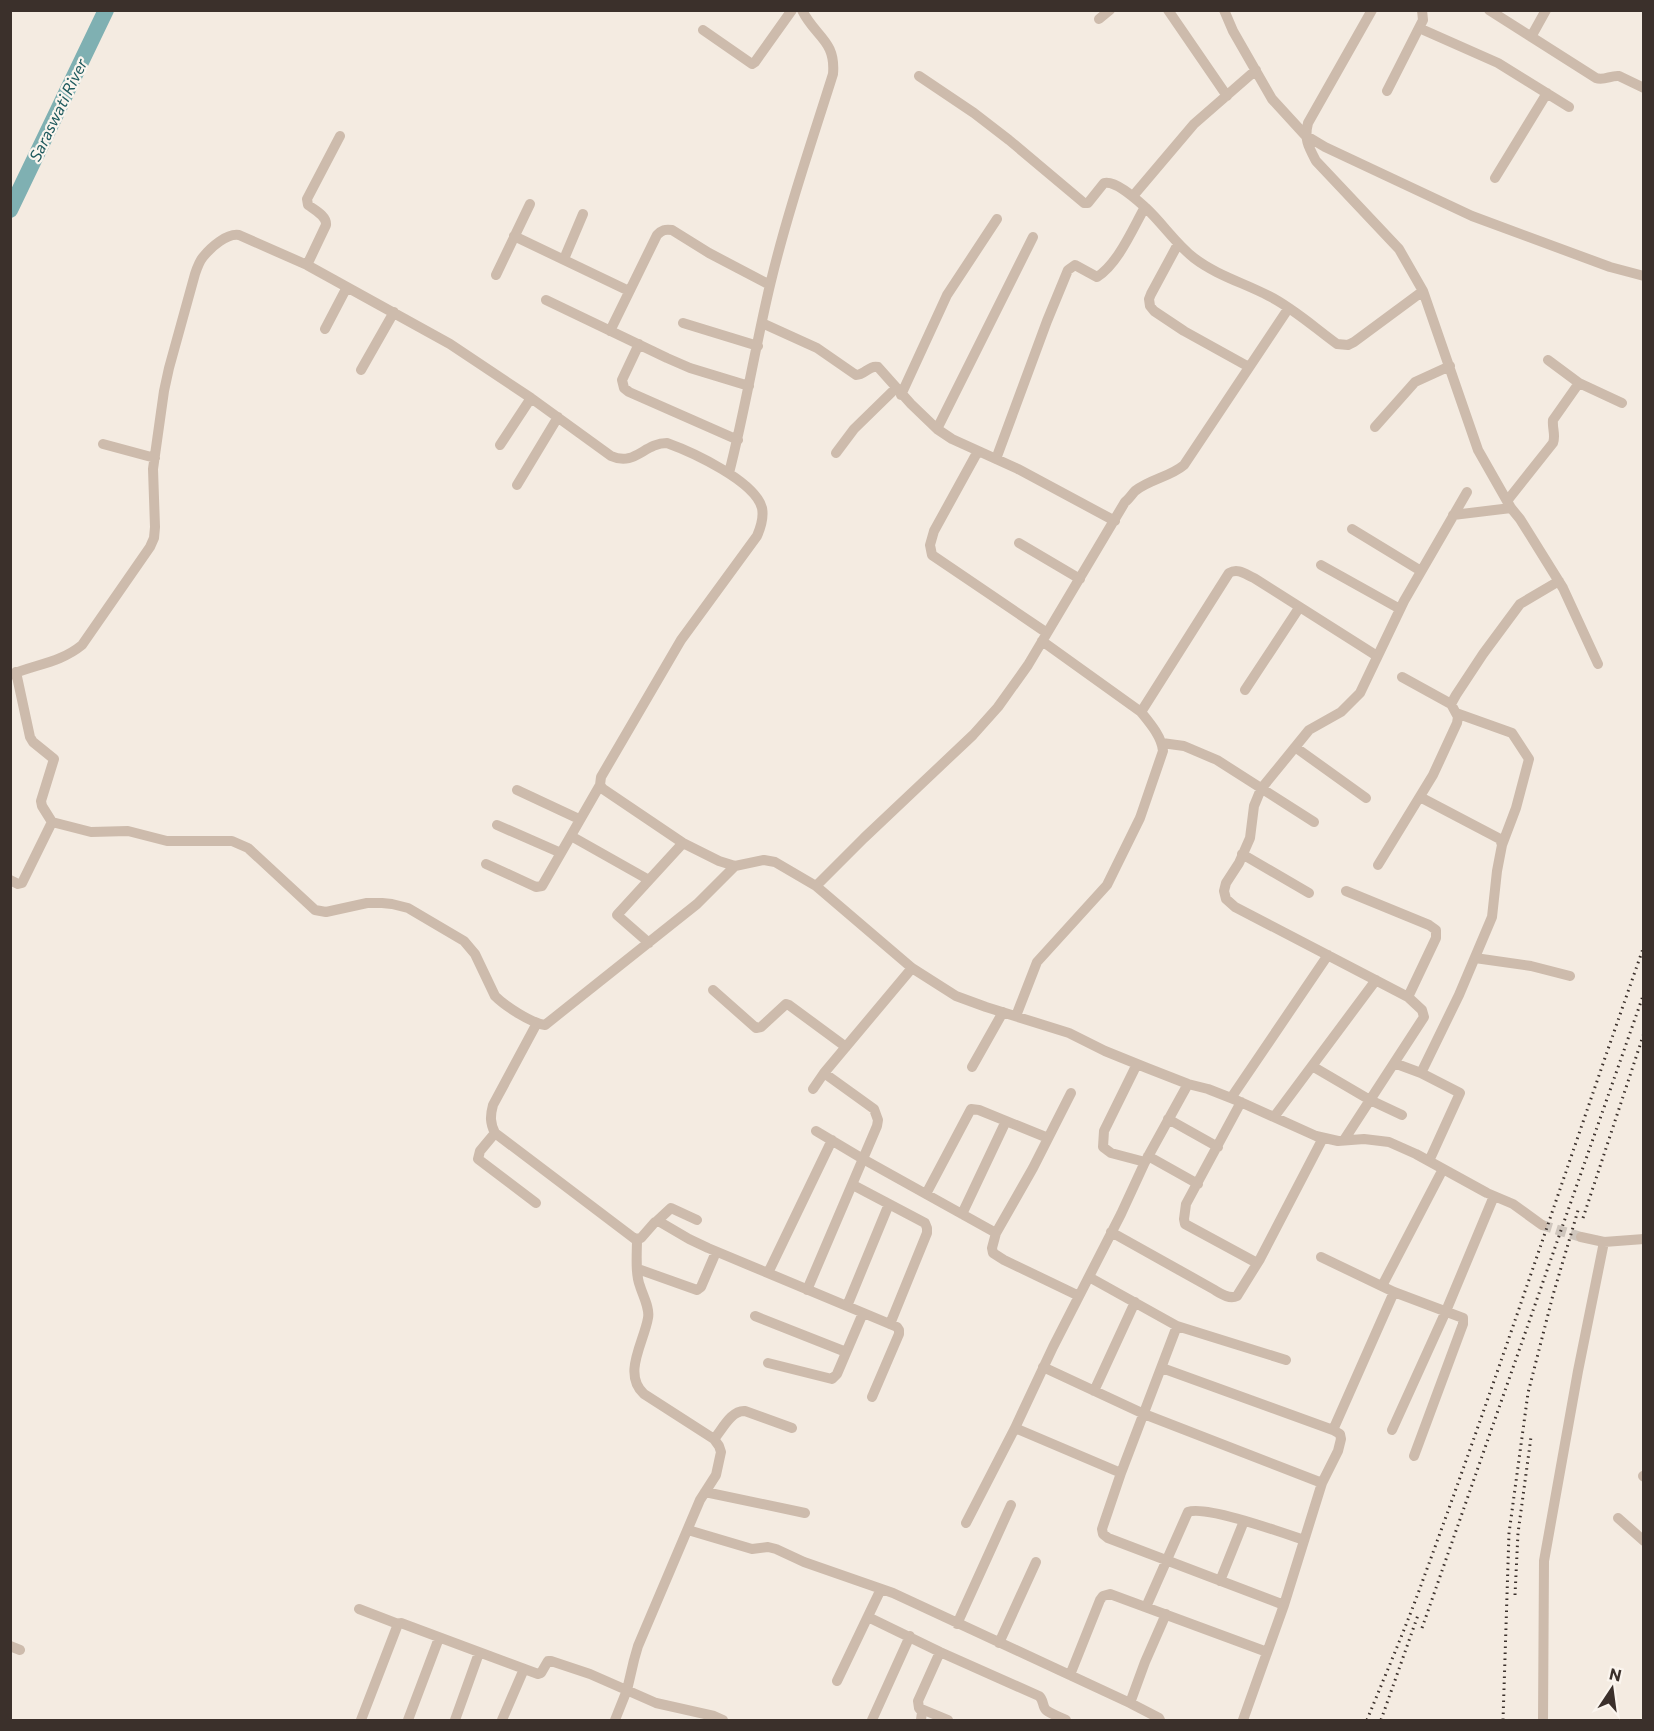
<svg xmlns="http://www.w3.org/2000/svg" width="1654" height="1731" font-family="Commissioner,sans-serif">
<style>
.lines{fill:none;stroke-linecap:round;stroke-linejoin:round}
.river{stroke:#7fb0b2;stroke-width:16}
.minor-tunnel{stroke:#cfc6bd;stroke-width:10;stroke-dasharray:10 5;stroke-linecap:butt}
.minor{stroke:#cdbbac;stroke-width:10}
.rail{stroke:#3b302b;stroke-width:3;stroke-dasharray:1.5 4.5;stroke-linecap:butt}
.labels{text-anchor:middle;stroke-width:4.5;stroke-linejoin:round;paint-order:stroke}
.water-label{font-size:16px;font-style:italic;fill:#1f5a5e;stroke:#fbf5ee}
</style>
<rect width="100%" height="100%" fill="#f4ebe1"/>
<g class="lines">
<!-- river -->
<path class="river" d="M10,210L106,10"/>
<!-- minor-tunnel -->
<path class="minor-tunnel" d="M1542,1225L1581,1237"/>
<!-- minor -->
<path class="minor" d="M1168,10L1227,96
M1224,10L1233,31L1272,99L1305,135L1325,147L1472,216L1610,267L1644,276
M1372,10L1308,123C1304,139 1308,146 1316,161L1399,249L1423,291L1478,450L1511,508L1520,519L1563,588L1598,664
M1489,10L1596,78C1604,81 1611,75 1619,76L1644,88
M1099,19L1110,10
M1419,28L1498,63L1569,107
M703,30L752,64L755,62L792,10
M1531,37L1546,10
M919,76L974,113L1009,140L1084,203H1088L1104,183C1116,180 1137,200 1146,208C1163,224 1176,244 1194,258C1216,275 1244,283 1269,296C1293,308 1315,328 1337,344L1348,345L1354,342L1423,291
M1387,91L1423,20L1422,10
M1495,178L1547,93
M1133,196L1194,124L1256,70
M514,236L629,291
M1178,244L1151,294L1149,299L1150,306L1154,311L1184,331L1249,367
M564,259L583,214
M307,265L326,225C327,216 315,210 308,205L307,199L340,136
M496,275L530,204
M546,300L667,358L690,368L749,386
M683,323L758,346
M762,323L817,348L856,375C865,375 869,365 878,367L911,404L937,429L952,439L1018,469L1115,521
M325,329L347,287
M610,331L657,235C662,230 665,229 672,230L709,253L770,285
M639,344L622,380L624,388L629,392L738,440
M1548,360L1579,383L1622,403
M361,370L394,312
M901,395L947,295L997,219
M1375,427L1415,382L1450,366
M937,429L1033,237
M103,444L155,458
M500,445L531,398
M978,451L934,531L930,545L932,555L1047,633
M836,453L854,429L896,388
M996,459L1047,321L1068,270L1075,265L1097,277C1118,264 1133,228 1145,207
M729,473C745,411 755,348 770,285C787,214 811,144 833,74C836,40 815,37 802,10
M517,485L558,417
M1507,501L1553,443C1556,435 1552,429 1553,420L1579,383
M1453,515L1511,508
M1352,529L1421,571
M1019,543L1080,579
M1321,565L1400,609
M16,672L30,737L33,742L54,759L41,801L42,806L52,822
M10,675C36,664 60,663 82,645L150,547L154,538L155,527L153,469L164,391L169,368L195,274C197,268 199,262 203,257C211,247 227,233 239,235L307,265L450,344L531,398L611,456C635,467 644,443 667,443C692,452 755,481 762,508C764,518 761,527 757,536L681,640L601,777L600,785L603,789L683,843L719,861L735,866L764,860L775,862L816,886L912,968L956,996L986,1007L1069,1033L1105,1051L1147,1068L1188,1084L1208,1089L1236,1100L1316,1136L1338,1141L1364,1139L1389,1142L1416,1154L1487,1193L1513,1204L1542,1225
M1402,677L1451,704
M1245,690L1299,608
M1141,712L1229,573C1238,568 1245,574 1254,578L1377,656
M1456,713L1512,733L1529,759L1516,808L1502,845
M1162,743L1184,746L1217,760L1314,822
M1295,747L1366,798
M517,790L579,819
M1420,797L1500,839L1502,845L1497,871L1492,917L1459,995L1421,1073
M497,825L561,853
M571,836L649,880
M1242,854L1309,893
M486,864L536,887L542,886L600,785
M1378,865L1433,775L1457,723L1458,717L1451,704L1456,695L1483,654L1520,604L1559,581
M10,880L18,884L22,883L52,822L91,832L128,831L167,841H232L248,848L315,910L326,912L367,903H382L392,904L408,908L464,941L475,954L495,996C505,1006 531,1023 545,1025L697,904L735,866
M816,886L864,838L973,735L998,707L1028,665L1125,502C1129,499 1132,494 1135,491C1150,479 1170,477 1184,465L1288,309
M1346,891L1429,925L1436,930V938L1408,997
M649,943L617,915L683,843
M1475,958L1531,966L1570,976
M713,990L756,1028L761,1027L786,1004L789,1005L846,1047
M1016,1016L1037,962L1107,885L1140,818L1163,751C1162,737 1150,723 1141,712L1042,641
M537,1023L493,1105C490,1116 490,1123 495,1133L635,1239L641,1238L655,1222H660L689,1239L708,1248L897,1327L899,1330V1334L872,1397
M1394,1063L1421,1073L1460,1093L1429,1161
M1137,1064L1104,1131L1103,1147L1111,1153L1145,1162
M1312,1066L1370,1100L1402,1115
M972,1067L1003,1012
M813,1089L824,1073L912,968
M1071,1093L1033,1168L996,1233L992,1248L993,1253L1004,1260L1079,1296
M1231,1098L1328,955
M1241,1102L1186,1204L1184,1219L1185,1224L1257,1263
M1274,1117L1376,980
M1168,1119L1218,1147
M816,1131L863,1159L996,1233
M495,1133L480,1151L478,1159L536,1203
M1344,1140L1424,1017L1422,1010L1408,997L1235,907L1226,899L1224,891L1226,883L1239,863L1250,838L1254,806L1261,789L1309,730L1341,712L1360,693L1404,601L1467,492
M1148,1156L1198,1184
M853,1185L925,1223L927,1228V1233L890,1324
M926,1194L971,1109L979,1110L1048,1138
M962,1214L1006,1121
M657,1221L671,1208L697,1220
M1111,1232L1213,1289C1220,1293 1229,1300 1237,1296L1260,1259L1323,1138
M1581,1237L1604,1242L1644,1239
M1321,1257L1394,1292L1463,1318V1324L1414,1456
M638,1269L697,1290L701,1287L716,1252
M768,1273L832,1140
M1089,1277L1177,1326L1286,1360
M1382,1286L1443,1169
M807,1290L877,1126L878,1120L874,1109L824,1073
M847,1306L889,1204
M755,1316L846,1352
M1177,1326L1121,1473L1102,1529L1103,1534L1108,1538L1284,1605
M768,1363L832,1379L837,1374L863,1313
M1043,1367L1144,1414L1322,1483
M1162,1368L1333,1430L1340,1434L1341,1439L1338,1451L1322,1483L1284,1605L1243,1720
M1094,1391L1135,1302
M1015,1428L1121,1473
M1333,1430L1394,1292
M1392,1430L1446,1311L1494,1196
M714,1439C722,1430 731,1410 745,1411L792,1428
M1643,1476L1644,1477
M705,1492L805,1513
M1618,1518L1644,1541
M966,1523L1015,1428L1053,1347L1121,1214L1145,1162L1188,1084
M688,1530L752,1549L768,1547L776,1549L804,1562L893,1593L1130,1703L1159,1718L1160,1720
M1220,1581L1244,1521
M1146,1607L1188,1512C1206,1505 1283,1533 1304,1540
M359,1609L398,1624
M868,1617L940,1652L1039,1696C1044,1700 1042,1706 1046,1710C1051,1714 1060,1717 1066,1720
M957,1624L1011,1505
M999,1643L1036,1562
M10,1646L20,1650
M1070,1675L1100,1600L1103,1596L1110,1594L1267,1652
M837,1681L881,1589
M1130,1703L1145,1662L1166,1614
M919,1708L948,1720
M361,1720L398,1624L401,1623L538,1674L541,1673L548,1661H551L590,1674L656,1703L714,1716L723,1720
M408,1720L439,1638
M455,1720L479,1653
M502,1720L524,1669
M615,1720L627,1690L634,1660L638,1646L700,1500L716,1475L721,1452L719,1446L714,1439L644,1394C622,1374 644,1342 648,1318C650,1308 643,1296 640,1286C635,1274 637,1253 637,1239
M872,1720L910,1636
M921,1720L922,1712L919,1708L918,1701L940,1652
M1543,1720L1544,1561L1578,1371L1604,1242"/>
<!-- rail -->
<path class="rail" d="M1583,1218L1644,1033
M1515,1595L1518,1533L1531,1437
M1422,1628L1644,993
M1367,1720C1386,1673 1407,1625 1424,1577C1501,1368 1570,1156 1644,946
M1381,1720L1418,1615
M1503,1720L1509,1533L1528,1393L1553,1295L1579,1207"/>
</g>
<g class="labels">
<!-- water labels -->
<g class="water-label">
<text transform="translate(58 110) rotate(-64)" y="6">Saraswati River</text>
</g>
</g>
<!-- border -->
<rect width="1654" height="1731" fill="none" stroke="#3b302b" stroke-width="24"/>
<!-- north arrow -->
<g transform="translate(1612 1689) rotate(13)" stroke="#fbf5ee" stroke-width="4.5" paint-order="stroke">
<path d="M0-4.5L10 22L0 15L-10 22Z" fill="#3b302b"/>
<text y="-9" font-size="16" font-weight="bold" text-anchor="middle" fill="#3b302b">N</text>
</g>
</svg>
